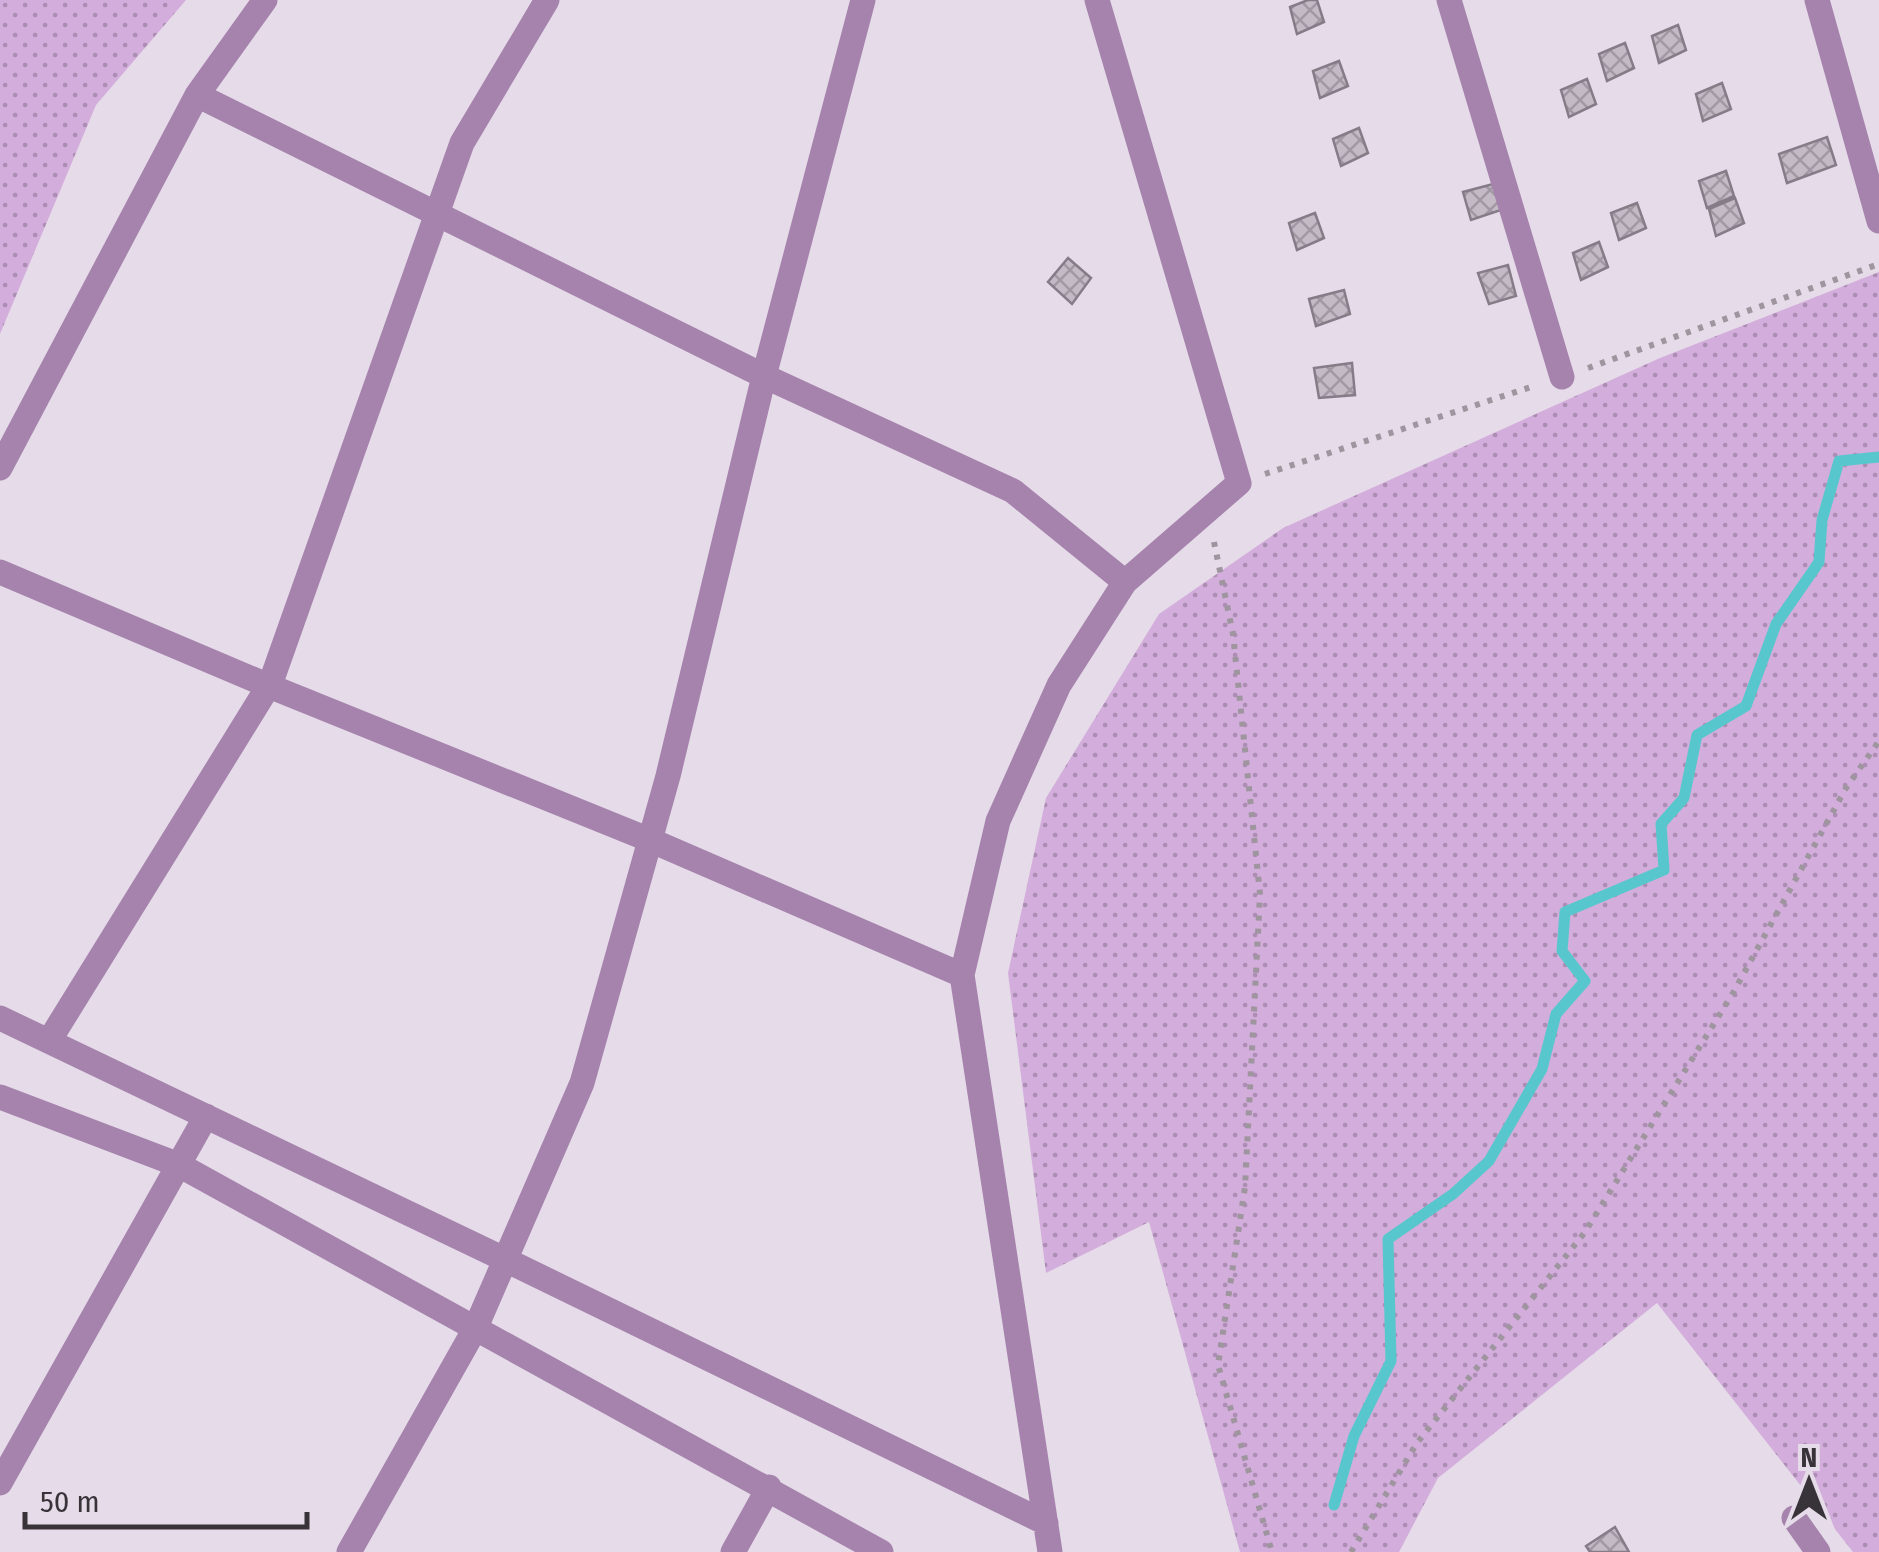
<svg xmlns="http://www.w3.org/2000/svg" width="1879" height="1552" font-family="'Fira Sans Condensed',sans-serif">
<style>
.grass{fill:url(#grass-dots)}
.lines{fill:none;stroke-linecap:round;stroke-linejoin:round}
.stream{stroke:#57c7cd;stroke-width:11}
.building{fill:url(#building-cross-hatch);stroke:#867c88;stroke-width:2.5}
.path{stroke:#9e959f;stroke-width:6;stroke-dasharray:5 8;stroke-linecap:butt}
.minor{stroke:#a683ad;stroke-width:25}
</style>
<defs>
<pattern id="grass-dots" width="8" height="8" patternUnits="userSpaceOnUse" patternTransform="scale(2.5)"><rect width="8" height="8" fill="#d3addb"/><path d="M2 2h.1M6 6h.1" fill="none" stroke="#ac8db3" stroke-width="1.8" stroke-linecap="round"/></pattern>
<pattern id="building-cross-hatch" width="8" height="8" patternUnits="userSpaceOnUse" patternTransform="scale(2.5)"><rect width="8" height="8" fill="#c4bac6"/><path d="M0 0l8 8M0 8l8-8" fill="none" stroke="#a098a2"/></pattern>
</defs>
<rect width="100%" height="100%" fill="#e6dbe9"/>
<!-- grass -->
<path class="grass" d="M0,0H186L96,105L0,334Z
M1879,272V1552H1853L1657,1303L1438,1478L1399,1552H1240L1149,1222L1046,1273L1008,973L1046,798L1159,614L1283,528L1660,358Z"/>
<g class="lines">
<!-- stream -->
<path class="stream" d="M1334,1505L1354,1436L1391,1361L1388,1239L1453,1194L1489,1161L1542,1069L1556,1014L1585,981L1562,951L1565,912L1664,870L1661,824L1684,798L1697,735L1746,706L1776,624L1819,562L1822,520L1839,461L1879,457"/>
</g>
<!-- building -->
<path class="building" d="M1308,0H1317L1324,22L1297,34L1290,7Z
M1678,25L1686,50L1659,63L1652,36Z
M1625,43L1634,68L1607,81L1599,54Z
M1339,61L1348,86L1320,98L1313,71Z
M1587,79L1596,104L1569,117L1561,90Z
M1722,83L1731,109L1703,121L1696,94Z
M1359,128L1368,153L1341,166L1333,139Z
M1827,137L1836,165L1787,183L1779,154Z
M1726,171L1734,196L1707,208L1699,181Z
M1497,183L1507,208L1471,220L1463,192Z
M1735,198L1744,223L1716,236L1709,209Z
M1637,203L1646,228L1619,240L1611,213Z
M1315,213L1324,238L1297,250L1289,223Z
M1599,242L1608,267L1581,280L1573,253Z
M1068,258L1091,278L1072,304L1048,282Z
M1508,265L1516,296L1489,304L1478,273Z
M1344,290L1350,314L1316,326L1309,299Z
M1352,363L1355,395L1319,398L1314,368Z
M1615,1527L1629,1552H1590L1586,1546Z"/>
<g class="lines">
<!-- path -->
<path class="path" d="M1588,368L1879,264
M1265,474L1534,386
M1214,542L1233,634L1260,894L1245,1187L1218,1365L1272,1552
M1351,1552L1417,1443L1585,1232L1733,993L1846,788L1879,741"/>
<!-- minor -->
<path class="minor" d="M1449,0L1562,377
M1817,0L1879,221
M197,95L764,376L1013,491L1125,582
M0,468L197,95L265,0
M0,572L269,686L650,840L962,975
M0,1018L506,1260L1046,1523
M49,1041L271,682L462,143L547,0
M0,1097L179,1165L881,1552
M0,1483L206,1116
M1794,1518L1818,1552
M349,1552L476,1327L582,1083L668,776L764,376L863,0
M733,1552L769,1487
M1050,1552L962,975L998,821L1059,685L1125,582L1239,483L1097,0"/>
</g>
<!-- north arrow -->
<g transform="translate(1809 1482)" stroke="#e6dbe9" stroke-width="8" paint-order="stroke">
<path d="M0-8L18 38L0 25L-18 38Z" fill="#383338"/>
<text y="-15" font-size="28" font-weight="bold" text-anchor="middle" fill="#383338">N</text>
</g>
<!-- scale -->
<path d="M25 1512v15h282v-15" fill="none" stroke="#383338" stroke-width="5"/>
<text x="40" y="1512" font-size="30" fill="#383338" stroke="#e6dbe9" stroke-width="8" paint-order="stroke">50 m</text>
</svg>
